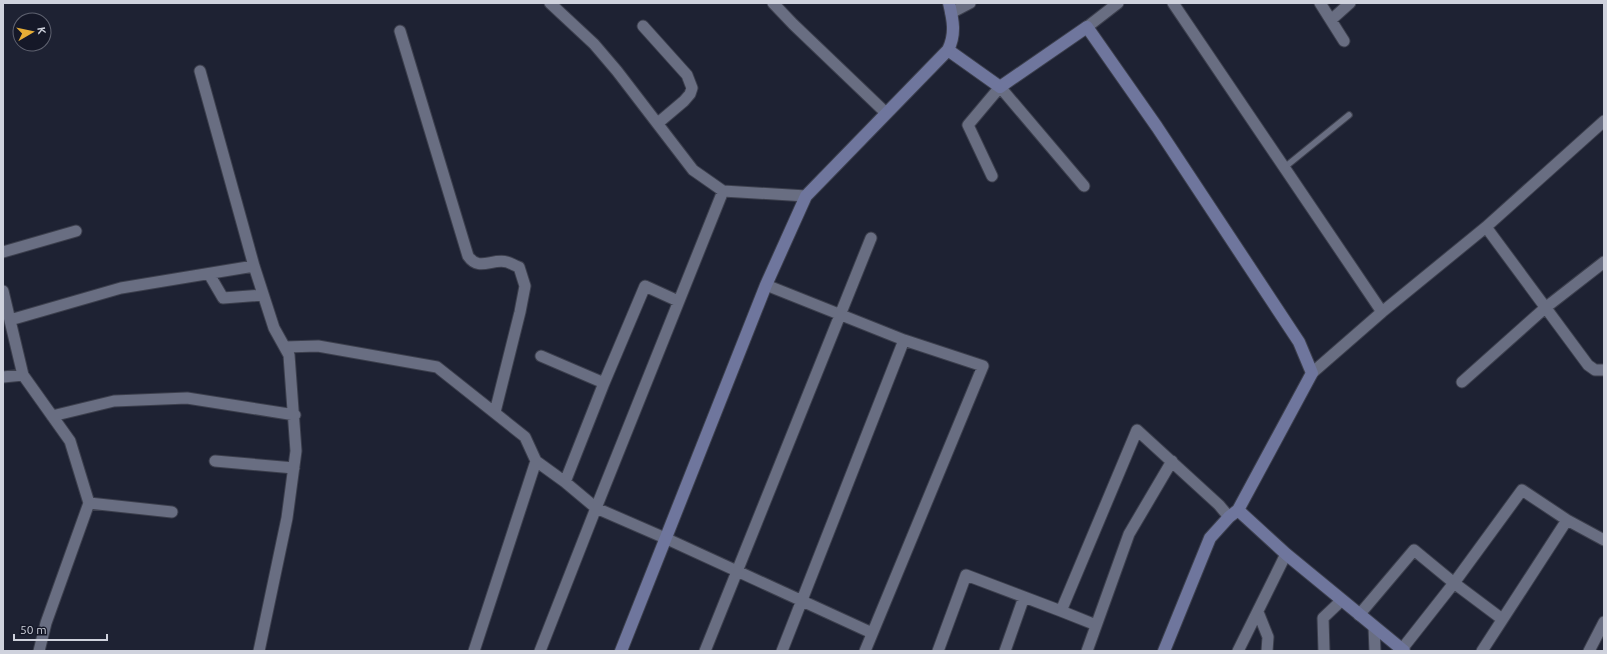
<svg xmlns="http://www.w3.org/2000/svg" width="1607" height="654" font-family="Ubuntu,sans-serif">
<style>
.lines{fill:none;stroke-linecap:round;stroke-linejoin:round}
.lane-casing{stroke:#3c3f4d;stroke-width:8}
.street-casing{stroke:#3c3f4d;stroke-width:13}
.secondary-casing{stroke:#3c3f4d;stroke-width:14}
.lane{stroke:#696e82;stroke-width:5.5}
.street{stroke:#696e82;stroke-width:11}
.secondary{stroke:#6f769d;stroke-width:12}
</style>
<rect width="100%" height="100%" fill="#1e2233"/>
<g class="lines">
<defs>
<path id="lane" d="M1285,167L1349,115"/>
<path id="street" d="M550,3L594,44L617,71L693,170L723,191
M773,3L793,24L886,113
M1173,3L1382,312
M1320,3L1344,41
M951,13L970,3
M1331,20L1350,3
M643,26L687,75L692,88L690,94L684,101L658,123
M1087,27L1118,3
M400,31L468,256C479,272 492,258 507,262C511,263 515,266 519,267L525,286L520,312L495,412
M200,71L254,266L274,328L289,355L296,451L287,518L259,651
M992,176L968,125L1000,87L1084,186
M1486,227L1588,365L1595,370H1604
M3,252L76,231
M209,274L223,298L263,295
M766,285L904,340L983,366L865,651
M3,291L23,375
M10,320L121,288L254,266
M285,347L318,346L437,367L525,437L536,461L565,482L596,508L665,538L872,633
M541,356L604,383
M1312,373L1382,312L1486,227L1604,121
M3,377L23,375L70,441L89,503L46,623L39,651
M1462,382L1545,308L1604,262
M52,416L114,401L187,398L295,415
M215,461L294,468
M565,482L604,383L645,286L678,301
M89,503L172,512
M1061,611L1137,430L1219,505L1229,517
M1258,612L1268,637L1267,651
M1359,615L1414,550L1454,583L1502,619
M1374,627L1375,651
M1402,649L1454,583L1522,490L1567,520L1604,540
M474,651L536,461
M540,651L596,508L723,191L806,196
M705,651L871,238
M782,651L904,340
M938,651L966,575L1061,611L1096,625
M1005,651L1024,597
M1087,651L1129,534L1172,461
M1238,651L1286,554
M1324,651L1323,618L1342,600
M1482,651L1567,520
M1589,651L1604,622"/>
<path id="secondary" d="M948,50L1000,87L1087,27L1157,127L1299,342L1312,373L1238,510L1286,554L1404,651
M621,651L766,285L806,196L948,50C956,34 953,20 949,3
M1164,651L1210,538L1229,517L1238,510"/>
</defs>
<!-- lane casing -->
<use href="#lane" class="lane-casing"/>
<!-- street casing -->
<use href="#street" class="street-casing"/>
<!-- secondary casing -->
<use href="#secondary" class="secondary-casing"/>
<!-- lane -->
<use href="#lane" class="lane"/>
<!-- street -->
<use href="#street" class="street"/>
<!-- secondary -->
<use href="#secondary" class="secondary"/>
</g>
<!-- border -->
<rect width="1607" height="654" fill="none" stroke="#cfd2dd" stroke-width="8"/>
<!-- north arrow -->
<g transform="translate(32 32) rotate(81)"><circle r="19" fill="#151828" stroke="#5f6270"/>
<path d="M0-3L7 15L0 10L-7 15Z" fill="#e6ad36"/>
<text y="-6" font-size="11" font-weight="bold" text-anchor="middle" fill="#cfd2dd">K</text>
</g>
<!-- scale -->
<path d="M14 634v6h93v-6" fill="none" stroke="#cfd2dd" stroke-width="2"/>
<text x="20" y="634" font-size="12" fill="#cfd2dd" stroke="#151828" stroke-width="3" paint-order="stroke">50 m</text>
</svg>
